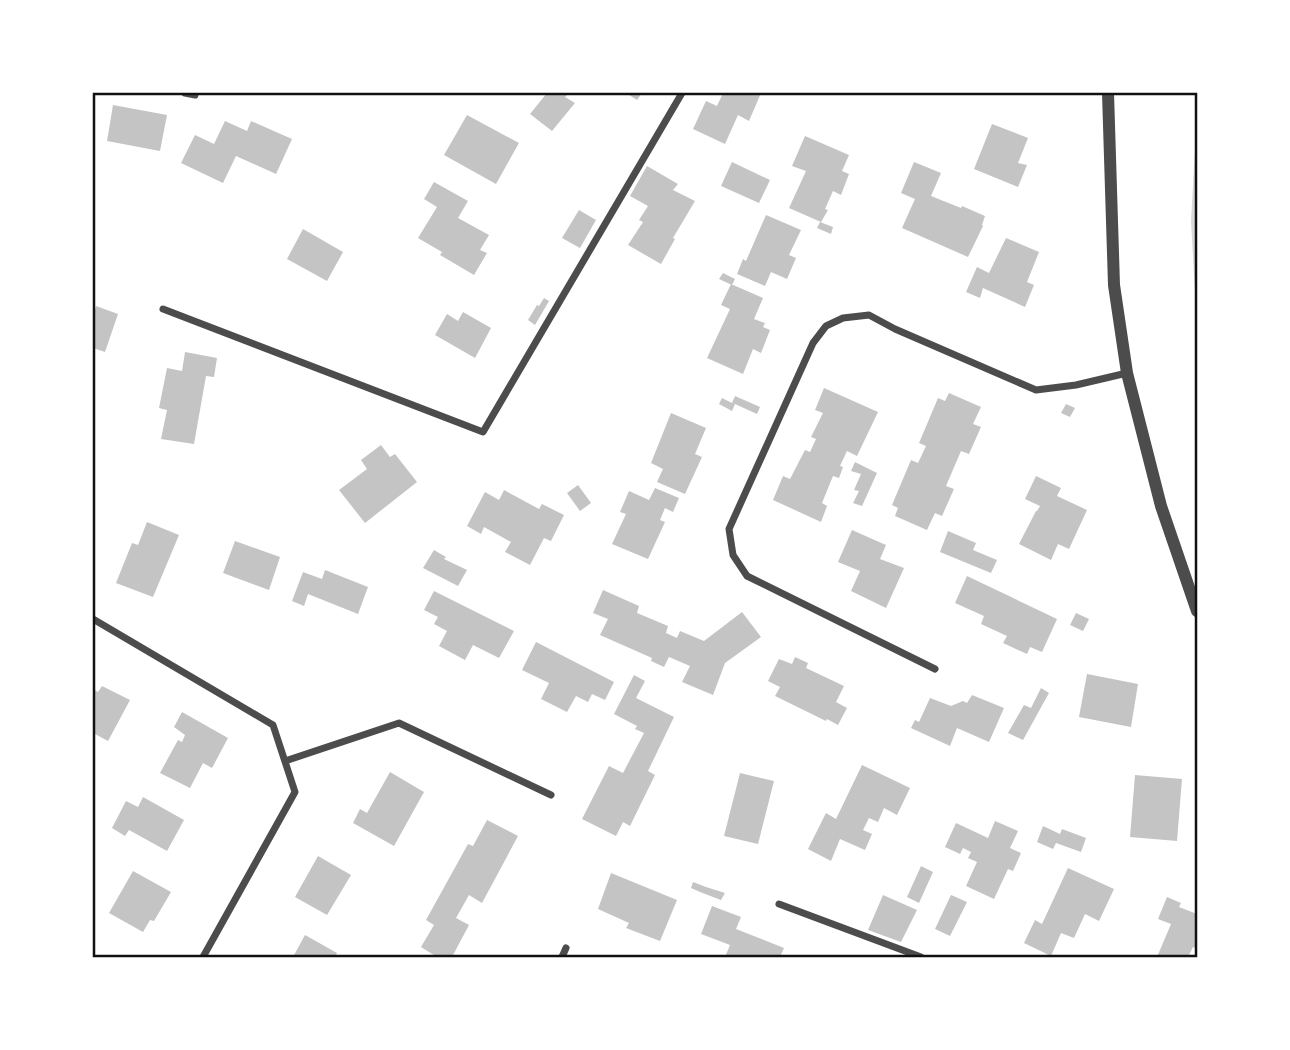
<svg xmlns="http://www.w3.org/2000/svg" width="1290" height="1050" font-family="Commissioner,sans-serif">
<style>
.water{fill:#d9d9d9}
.building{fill:#c4c4c4}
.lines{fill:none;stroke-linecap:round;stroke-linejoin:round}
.minor{stroke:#4c4c4c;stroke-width:7}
.tertiary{stroke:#4c4c4c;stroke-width:12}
.neatline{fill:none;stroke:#111;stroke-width:2.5}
</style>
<rect width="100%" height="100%" fill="#fff"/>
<!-- water -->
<path class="water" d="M1197,144V327L1191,221L1195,149Z"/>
<!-- building -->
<path class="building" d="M547,93H569L565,97L575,103L552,131L530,114Z
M626,93H642L637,100Z
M723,93H761L749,121L738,115L725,144L693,129L706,101L717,106Z
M113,105L167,115L160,151L107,141Z
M467,115L519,143L496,184L444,155Z
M225,121L247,131L251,121L292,139L276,174L236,156L223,183L181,163L195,135L214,144Z
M992,124L1028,138L1018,163L1027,165L1018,187L974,169Z
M805,136L849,155L842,171L849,174L841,195L833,191L825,209L828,210L821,222L789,208L806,171L792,166Z
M732,162L770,180L759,203L721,186Z
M914,162L941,173L931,196L961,208L962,206L985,216L982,225L983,226L968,257L902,228L915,199L901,193Z
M647,166L678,184L673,190L695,201L673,238L675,239L661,264L628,245L643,222L639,220L648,206L630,196Z
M434,182L468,201L458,218L489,235L480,250L487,253L474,275L440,255L442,252L418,238L437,207L424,199Z
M579,210L596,220L580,248L562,238Z
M766,215L801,230L789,255L796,258L787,279L771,272L765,286L737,274L743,259L746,261Z
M820,222L833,227L831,234L817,228Z
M303,229L343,252L327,281L287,259Z
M1006,238L1039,252L1027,282L1034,285L1025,307L983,288L980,298L966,292L977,267L989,273Z
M723,273L735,279L732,285L719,279Z
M731,284L763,298L754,319L765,323L763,327L770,330L761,353L753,349L743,374L707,358L730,309L721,305Z
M544,298L549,301L535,325L528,320L537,305L539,306Z
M96,306L118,314L105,352L93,348V316Z
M463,312L491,328L475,358L435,335L447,314L458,321Z
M185,352L217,358L214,377L206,376L194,444L161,439L167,410L159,408L167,368L182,371Z
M824,388L878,412L857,456L847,451L840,466L843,467L839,478L833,476L822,503L827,506L821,522L773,500L783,476L790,479L805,450L810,452L816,439L811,437L823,413L815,410Z
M949,393L981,407L973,424L981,427L969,454L961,451L946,486L954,489L942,516L935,513L927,530L895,516L898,508L892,505L911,460L918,463L926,446L919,443L938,398L945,401Z
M735,396L760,407L757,414L735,404L732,411L719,404L722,398L732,403Z
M1066,404L1075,408L1070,417L1061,413Z
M671,413L706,428L695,454L702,457L685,494L657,482L663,469L651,463Z
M381,445L390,457L395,454L417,482L365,523L339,490L367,469L361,460Z
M855,462L877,473L862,506L853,503L859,491L854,490L861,474L851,471Z
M1036,476L1061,488L1057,496L1087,510L1069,549L1058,544L1051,560L1019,544L1036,511H1037L1040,506L1025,499Z
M578,485L591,503L580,511L567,493Z
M655,488L679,498L673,512L665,508L660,520L665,522L648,559L612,544L626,514L620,512L629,491L649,500Z
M504,490L539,509L542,504L564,515L551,541L544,538L530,565L505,552L511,542L484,527L481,534L467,526L485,492L499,500Z
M147,522L179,535L153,597L116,583L132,543L138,545Z
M852,530L886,545L880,559L904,568L886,608L851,591L860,571L838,562Z
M948,531L976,543L973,550L997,560L991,573L940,552Z
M235,541L280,557L269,590L223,573Z
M434,550L446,557L444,559L467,570L458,586L423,568Z
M325,570L368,587L358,614L308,594L304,606L292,601L303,572L322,579Z
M967,576L1057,619L1042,652L1030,647L1027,654L1003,643L1007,636L981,624L984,616L955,603Z
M603,590L639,606L637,613L668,626L666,633L677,638L680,631L704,641L742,612L761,637L725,663L713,695L682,682L690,666L669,657L664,667L651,661L652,658L600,635L608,619L593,613Z
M434,591L514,631L499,658L473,645L465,660L439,646L447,631L434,624L438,617L424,610Z
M1076,613L1089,619L1083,631L1070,625Z
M536,642L614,682L605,700L592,694L588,702L576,696L567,712L541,699L549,683L522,670Z
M795,657L808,663L806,668L844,686L836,702L847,708L838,725L827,719L826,721L775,696L780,687L768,681L779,659L792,664Z
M1087,674L1138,684L1131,727L1079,717Z
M634,675L645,681L636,698L674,717L648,771L655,775L630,826L623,822L616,836L582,819L609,766L623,773L644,733L635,729L637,726L614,714Z
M102,686L130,700L108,741L93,733V689L98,692Z
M1041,688L1049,693L1023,740L1008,733L1024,705L1031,708Z
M972,695L1004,708L989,742L957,728L950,746L911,728L915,720L919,722L930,698L951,706L963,701L967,703Z
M182,712L228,738L212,768L203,763L190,788L160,773L178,740L182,742L185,735L174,727Z
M862,765L910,788L897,815L884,808L878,822L869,818L863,830L872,834L865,850L840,839L831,861L808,849L826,813L836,819Z
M390,772L424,792L394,846L353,823L360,809L367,813Z
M740,773L774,781L758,844L724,836Z
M1135,775L1182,779L1177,841L1130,837Z
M143,797L184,820L167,851L129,830L125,836L112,828L126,801L138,807Z
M487,820L518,836L482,903L469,895L456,918L469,925L452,957H437L421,947L434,925L426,920L468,844L473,846Z
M995,821L1018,831L1010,848L1021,853L1013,871L1008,869L994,899L966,886L977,862L968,858L971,852L963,848L960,854L945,847L956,823L988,838Z
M1043,826L1060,834L1062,829L1086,838L1081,852L1056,843L1053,849L1037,842Z
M318,856L351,875L327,915L295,897Z
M921,866L933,872L919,903L907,897Z
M1068,868L1114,889L1099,921L1085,914L1074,938L1061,933L1051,956L1024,943L1035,920L1042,924Z
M133,871L171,892L154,921L150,920L143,932L109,913Z
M611,873L677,900L660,941L626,928L629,923L598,909Z
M693,882L706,887L725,893L721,900L700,892L691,888Z
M883,895L917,910L901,942L868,930Z
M951,895L967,902L950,936L935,929Z
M1167,897L1181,903L1179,907L1197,914V949L1193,947L1188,957H1157L1171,924L1158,919Z
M712,906L741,917L736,929L784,948L780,957H725L730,945L701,934Z
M305,935L337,953L335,957H293Z"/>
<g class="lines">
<!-- minor -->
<path class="minor" d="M185,93L195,95
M163,309L483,432L682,93
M93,619L273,725L295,792L203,957
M935,669L747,576L733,555L729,529L813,343L826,326L843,318L869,315L895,329L1036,390L1076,385L1127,373
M285,761L399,723L551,795
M779,904L921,957
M562,957L566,948"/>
<!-- tertiary -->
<path class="tertiary" d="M1108,93L1114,285L1127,373L1161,506L1197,611"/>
</g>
<!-- border -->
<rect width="1290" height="1050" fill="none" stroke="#ffffff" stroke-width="189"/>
<rect x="94" y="94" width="1102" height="862" class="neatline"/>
</svg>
